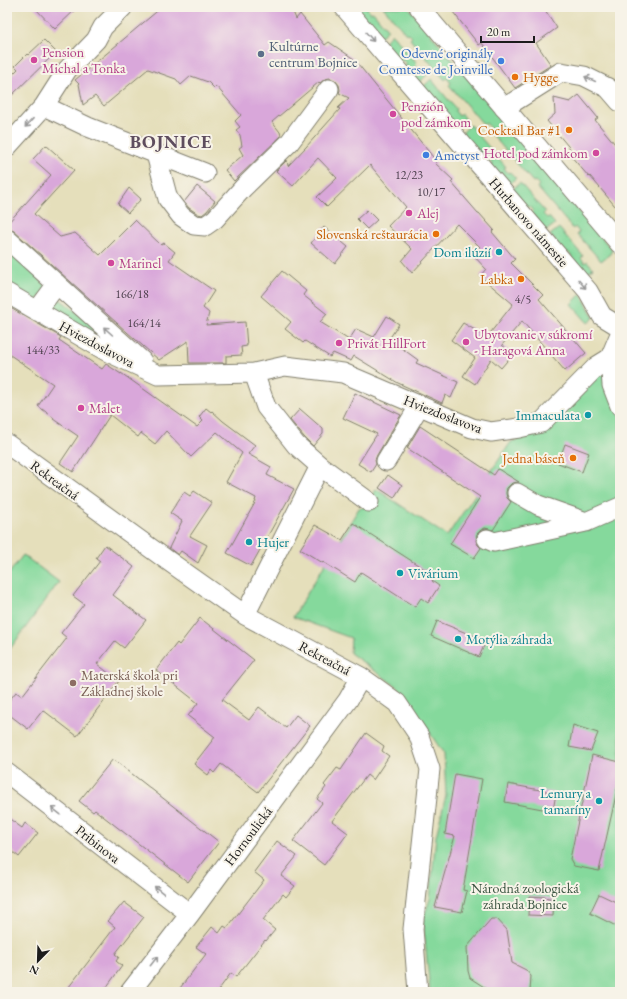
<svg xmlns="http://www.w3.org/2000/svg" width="627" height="999" font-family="'EB Garamond',serif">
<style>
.green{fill:#85d99c;stroke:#507a5c}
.building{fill:#d9a7da}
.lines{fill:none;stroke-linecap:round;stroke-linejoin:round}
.minor-casing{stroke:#807e6c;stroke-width:21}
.minor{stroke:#fff;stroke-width:19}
.oneway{stroke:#999}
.service-dot{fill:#5c6f8a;stroke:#f7f3e8;stroke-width:1.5}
.hotel-dot{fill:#d1479c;stroke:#f7f3e8;stroke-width:1.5}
.shop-dot{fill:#3f7fe0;stroke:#f7f3e8;stroke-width:1.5}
.food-dot{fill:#e8710a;stroke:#f7f3e8;stroke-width:1.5}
.culture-dot{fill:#0f9aa8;stroke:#f7f3e8;stroke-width:1.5}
.education-dot{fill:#8d6e63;stroke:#f7f3e8;stroke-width:1.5}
.labels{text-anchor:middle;stroke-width:4;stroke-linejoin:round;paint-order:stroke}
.number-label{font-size:12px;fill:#4b3f4c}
.service-label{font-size:14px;fill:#4e5e75;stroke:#f7f3e8;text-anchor:start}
.hotel-label{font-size:14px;fill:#b23c85;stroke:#f7f3e8;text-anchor:start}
.shop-label{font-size:14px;fill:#366cbe;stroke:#f7f3e8;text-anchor:end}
.food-label{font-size:14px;fill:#c56008;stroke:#f7f3e8;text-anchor:end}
.street-label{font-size:14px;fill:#1c1c1c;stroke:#f7f3e8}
.culture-label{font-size:14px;fill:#0d838f;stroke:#f7f3e8;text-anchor:end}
.education-label{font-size:14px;fill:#785e54;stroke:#f7f3e8;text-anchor:start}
.park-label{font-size:14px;fill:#3c5542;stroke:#f7f3e8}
.district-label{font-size:18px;font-weight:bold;letter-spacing:1px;fill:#5e4d5e;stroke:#f7f3e8}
</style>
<rect width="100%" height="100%" fill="#f7f3e8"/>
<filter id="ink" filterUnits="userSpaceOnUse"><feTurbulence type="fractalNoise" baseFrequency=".025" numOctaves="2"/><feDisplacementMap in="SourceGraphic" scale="8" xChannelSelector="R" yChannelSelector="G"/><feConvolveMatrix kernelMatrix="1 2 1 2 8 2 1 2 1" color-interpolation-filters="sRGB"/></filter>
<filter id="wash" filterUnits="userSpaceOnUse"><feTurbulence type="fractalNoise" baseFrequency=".012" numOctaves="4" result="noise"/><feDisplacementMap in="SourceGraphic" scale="16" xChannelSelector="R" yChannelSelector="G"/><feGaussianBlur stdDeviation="0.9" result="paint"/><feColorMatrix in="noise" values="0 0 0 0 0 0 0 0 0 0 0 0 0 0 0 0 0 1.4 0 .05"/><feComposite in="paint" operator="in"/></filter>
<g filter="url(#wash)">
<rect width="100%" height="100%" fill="#e5dfbb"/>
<!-- green -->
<path class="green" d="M356,7H368L367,8L370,13L373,12L388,30L380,37L375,32L377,29L373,25L371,27Z
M383,7H408L612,250L610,254L601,261L577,234L579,232L575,227L573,229L537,187L539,185L535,181L533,182L488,130L490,128L486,123L484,125L449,85L451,83L447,78L445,80L410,39L412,37L408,33L406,34Z
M392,34L417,63L415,65L419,70L421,68L427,75L419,83L405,66L407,64L403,60L401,61L384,42Z
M431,79L456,109L455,111L459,116L461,114L467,121L458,128L445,113L446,111L443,106L440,108L423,87Z
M470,125L506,167L504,168L508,173L510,172L516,178L507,186L491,166L493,165L489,160L487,162L484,159L486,157L482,152L480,154L462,133Z
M520,183L545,212L543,214L547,218L549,217L555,224L546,231L531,213L533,211L529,206L527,208L511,190Z
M559,228L583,256L581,258L585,263L587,261L593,268L584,275L570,259L572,257L568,252L566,254L550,235Z
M7,245L47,287L37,301L7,286Z
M53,294L107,335L103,341L48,310Z
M581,294L594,318L588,323L571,304Z
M620,351V992H430L423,919L430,899L436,836L446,795L444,754L400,689L350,653L351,638L293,617L359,508L366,507L376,489L447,536L511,442L553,425Z
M23,555L59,582L7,653V576Z"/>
<g id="blocks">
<!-- building -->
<path class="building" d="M34,7H78L55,29Z
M162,7H291L296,19L300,14L325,45L329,42L354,59L437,162L435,163L453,180L451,182L478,213H479L494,230L492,232L515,259L511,263L543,295L539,299L586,353L565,371L522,321L502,345L513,354L501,368L491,359L475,384L463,376L475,358L451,340L463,323L487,337L513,304L480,276L486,269L473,255L480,247L457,224L412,273L402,261L412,249L388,226L406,207L370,165L327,207L317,197L337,178L318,158L293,186L276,171L287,160L288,166L306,147L340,109L338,108L349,98L339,93L340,90L339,85L335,80L330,78L325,79L320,83L319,82L272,122L280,132L281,136L234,181L225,170L243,155L239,148L242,146L240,135L236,130L240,127L235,121L241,115L216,86L214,88L208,82L191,76L181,85L176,79L148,69L104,106L95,96L83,105L79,84L75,80Z
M449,7H543L557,28L536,43L551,65L515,88L482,43L479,45Z
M44,40L56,52L7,100V80L18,69L15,66L27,54L28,55Z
M579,95L598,118L595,120L620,150V212L590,176L589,177L570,155L573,152L547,121L555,114L554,98L570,102Z
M46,145L74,170L34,214L60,237L75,233L100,255L135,220L161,245L164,243L175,252L169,260L214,291L203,308L209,313L206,325L245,322L247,346L241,347L242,355L226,356V363H189L188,341L159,360L127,332L14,231L7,226V224L51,175L33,159Z
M197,186L215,201L207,211L202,215L198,214L189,208L184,202Z
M129,188L141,199L128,213L118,204Z
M367,210L377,220L367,229L357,219Z
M324,227L348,247L335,264L311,243Z
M282,271L306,291L303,295L327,314L320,322L349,340L356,329L374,337L387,316L399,324L389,339L418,360L416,363L458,382L451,398L445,395L442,403L398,383L354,356L351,361L333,353L330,357L305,341L303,343L285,329L291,322L261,296Z
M7,306L61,337L59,340L102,369L106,364L121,374V373L197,427L203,421L199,417L206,408L211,412L212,411L223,421L255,445L248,454L271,467L267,475L294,489L251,566L227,553L256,501H255L256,498L226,482L242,453L217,432L191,457L166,431L155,444L141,433L138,437L110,415L73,472L60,463L78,436L53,419L54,418L38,406L53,384L7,353Z
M355,393L401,415L377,455L375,460L376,464L371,472L358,464L377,434L343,418Z
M300,409L323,429V434L313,446L304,437L290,420Z
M420,426L494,475L498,469L519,482L512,483L507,488L506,493L507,498L511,502L493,530L485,528L481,530L477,534L476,541L478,545L481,548L474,558L450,544L480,497L407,448Z
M565,444L589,453L582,472L558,463Z
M388,475L402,485L394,498L379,488Z
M194,491L212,503L190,536L207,545L198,563L181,551L178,555L169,548L182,521L170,513L184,492L190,496Z
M353,523L435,576L432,581L439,586L428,603L421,598L415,607L361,572L355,582L323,562V563L300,549L315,525L342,540Z
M105,545L134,567L113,595L146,620L124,648L115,641L97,664L119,681L77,736L43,710L28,729L7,713V703L16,692L22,696L67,638L61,633L84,604L73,596L100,561L96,558Z
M200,618L254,660L222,700L249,720L259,707L286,728L296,715L310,726L258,792L221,764L214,773L211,770L208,775L194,764L215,737L188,716L198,703L156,670L177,643L179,645Z
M437,621L486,641L479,657L431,636Z
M573,725L598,733L591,751L569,747Z
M366,733L384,746L382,751L389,756L373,780L367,775L332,821L348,833L324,865L293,841L322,803L317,799L326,787L324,785L337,768L341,770Z
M592,755L620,762V777L599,871L574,866L570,859Z
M113,759L219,842L188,882L95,810L93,812L79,801Z
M455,774L482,779L463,890L467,891L462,912L435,907L455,836L445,834Z
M508,784L556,793L553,811L505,802Z
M7,817L22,828L25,823L38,833L19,857L7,847Z
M277,841L297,856L281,876L295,886L286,897L283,894L263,920L275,930L266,941L265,940L236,977L231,973L217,992H177L206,954L196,947L212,927L219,933L224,926L227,928L264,880L254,872Z
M599,894L620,904V928L590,913Z
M529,896L544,897L554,899L553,916L528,915Z
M124,902L144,917L115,954L119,957L116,961L122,966L103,992H65L115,927L108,921Z
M491,919H497L507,930L512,963L526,970L531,976L530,992H492L470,978L468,971L467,947Z"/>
</g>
</g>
<g filter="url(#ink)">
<use href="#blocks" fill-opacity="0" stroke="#807e6c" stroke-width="1"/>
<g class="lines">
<defs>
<path id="minor" d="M344,7L588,291L602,316L620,327
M419,7L620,244
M44,106L88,127L205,173
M504,108L561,72L584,76L608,88L620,102
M7,147L44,106L67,70L96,40L103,27L123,7
M156,154L168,199L181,216L194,225L205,226L215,219L243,188L289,143L329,89
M7,239L142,361
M7,293L106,351L158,375L254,373L285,366L343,373L472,428L491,432L519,428L541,423L597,366L610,358L620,334
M37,311L57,284
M610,358L612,385L620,406
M254,373L266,407L296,445L320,466L369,502
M7,444L167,560L245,615L361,677L397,703L419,736L430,769L413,929L418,992
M386,461L420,405
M517,493L538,505L586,522
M487,539L494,542L586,522L620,507
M245,615L320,466
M7,773L190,914
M130,992L190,914L348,700L361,677"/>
</defs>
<!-- minor casing -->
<use href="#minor" class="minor-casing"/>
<!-- minor -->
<use href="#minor" class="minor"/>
</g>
<!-- one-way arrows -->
<defs><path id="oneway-shaft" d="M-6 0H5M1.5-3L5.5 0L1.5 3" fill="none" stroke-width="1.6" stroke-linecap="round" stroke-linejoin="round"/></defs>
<g class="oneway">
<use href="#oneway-shaft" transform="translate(370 37) rotate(49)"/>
<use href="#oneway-shaft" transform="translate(590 79) rotate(-155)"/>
<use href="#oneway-shaft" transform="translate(29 123) rotate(133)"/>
<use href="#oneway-shaft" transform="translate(582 284) rotate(49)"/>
<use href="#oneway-shaft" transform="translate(108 331) rotate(-138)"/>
<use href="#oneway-shaft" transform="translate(56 811) rotate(-142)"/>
<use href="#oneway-shaft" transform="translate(159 890) rotate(-142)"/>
<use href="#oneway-shaft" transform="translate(154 961) rotate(-52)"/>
</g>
</g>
<!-- markers -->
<circle class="service-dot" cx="261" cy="54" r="4"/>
<g class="hotel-dot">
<circle cx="34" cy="60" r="4"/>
<circle cx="393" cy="114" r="4"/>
<circle cx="596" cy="153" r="4"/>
<circle cx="409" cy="213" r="4"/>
<circle cx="111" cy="263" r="4"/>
<circle cx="466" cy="342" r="4"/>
<circle cx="339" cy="343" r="4"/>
<circle cx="81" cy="408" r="4"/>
</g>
<g class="shop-dot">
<circle cx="501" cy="61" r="4"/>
<circle cx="426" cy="155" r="4"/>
</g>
<g class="food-dot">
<circle cx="515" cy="77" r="4"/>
<circle cx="569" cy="130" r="4"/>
<circle cx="436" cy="234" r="4"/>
<circle cx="521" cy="279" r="4"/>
<circle cx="573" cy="458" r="4"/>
</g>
<g class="culture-dot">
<circle cx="499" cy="252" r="4"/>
<circle cx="588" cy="415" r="4"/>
<circle cx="249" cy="542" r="4"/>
<circle cx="400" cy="573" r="4"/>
<circle cx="458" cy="639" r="4"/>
<circle cx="599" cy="801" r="4"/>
</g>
<circle class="education-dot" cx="73" cy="683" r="4"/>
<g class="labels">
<!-- number labels -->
<g class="number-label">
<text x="409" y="179">12/23</text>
<text x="431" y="196">10/17</text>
<text x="132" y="298">166/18</text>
<text x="523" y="303">4/5</text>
<text x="144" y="327">164/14</text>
<text x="43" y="354">144/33</text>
</g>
<!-- service labels -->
<g class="service-label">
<text x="269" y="51">Kultúrne<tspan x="269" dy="16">centrum Bojnice</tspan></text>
</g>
<!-- hotel labels -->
<g class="hotel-label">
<text x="42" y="57">Pension<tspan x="42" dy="16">Michal a Tonka</tspan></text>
<text x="401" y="111">Penzión<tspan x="401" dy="16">pod zámkom</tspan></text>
<text x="588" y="158" text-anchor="end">Hotel pod zámkom</text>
<text x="417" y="218">Alej</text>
<text x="119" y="268">Marinel</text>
<text x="474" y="339">Ubytovanie v súkromí<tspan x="474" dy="16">- Haragová Anna</tspan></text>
<text x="347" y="348">Privát HillFort</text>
<text x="89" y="413">Malet</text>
</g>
<!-- shop labels -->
<g class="shop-label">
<text x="493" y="58">Odevné originály<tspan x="493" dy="16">Comtesse de Joinville</tspan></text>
<text x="434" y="160" text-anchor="start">Ametyst</text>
</g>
<!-- food labels -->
<g class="food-label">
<text x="523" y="82" text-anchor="start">Hygge</text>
<text x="561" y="135">Cocktail Bar #1</text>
<text x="428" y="239">Slovenská reštaurácia</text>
<text x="513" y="284">Labka</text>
<text x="565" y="463">Jedna báseň</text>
</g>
<!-- street labels -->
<g class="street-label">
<text transform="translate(529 222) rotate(49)" y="5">Hurbanovo námestie</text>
<text transform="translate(97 344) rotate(28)" y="5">Hviezdoslavova</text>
<text transform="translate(443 414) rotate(21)" y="5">Hviezdoslavova</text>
<text transform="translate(55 480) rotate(36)" y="5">Rekreačná</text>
<text transform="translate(325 658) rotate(28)" y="5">Rekreačná</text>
<text transform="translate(248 836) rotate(-53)" y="5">Hornoulická</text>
<text transform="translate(98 844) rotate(38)" y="5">Pribinova</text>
</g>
<!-- culture labels -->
<g class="culture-label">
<text x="491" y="257">Dom ilúzií</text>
<text x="580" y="420">Immaculata</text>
<text x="257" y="547" text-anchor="start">Hujer</text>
<text x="408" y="578" text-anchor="start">Vivárium</text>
<text x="466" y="644" text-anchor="start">Motýlia záhrada</text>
<text x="591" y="798">Lemury a<tspan x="591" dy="16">tamaríny</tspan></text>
</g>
<!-- education labels -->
<g class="education-label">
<text x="81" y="680">Materská škola pri<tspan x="81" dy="16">Základnej škole</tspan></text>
</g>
<!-- park labels -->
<g class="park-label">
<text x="525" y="893">Národná zoologická<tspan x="525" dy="16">záhrada Bojnice</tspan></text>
</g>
<!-- district labels -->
<g class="district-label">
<text x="171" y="148">BOJNICE</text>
</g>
</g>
<!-- margin -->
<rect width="627" height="999" fill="none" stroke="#f7f3e8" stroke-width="24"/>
<!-- north arrow -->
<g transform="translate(38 961) rotate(203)" stroke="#f7f3e8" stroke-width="3" paint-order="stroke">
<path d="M0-3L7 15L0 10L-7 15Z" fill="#1c1c1c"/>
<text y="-6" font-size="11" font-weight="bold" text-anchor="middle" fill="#1c1c1c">N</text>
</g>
<!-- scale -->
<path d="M481 36v6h53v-6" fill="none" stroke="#1c1c1c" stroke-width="2"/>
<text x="487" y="36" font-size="12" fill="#1c1c1c" stroke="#f7f3e8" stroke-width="3" paint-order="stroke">20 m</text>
</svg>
